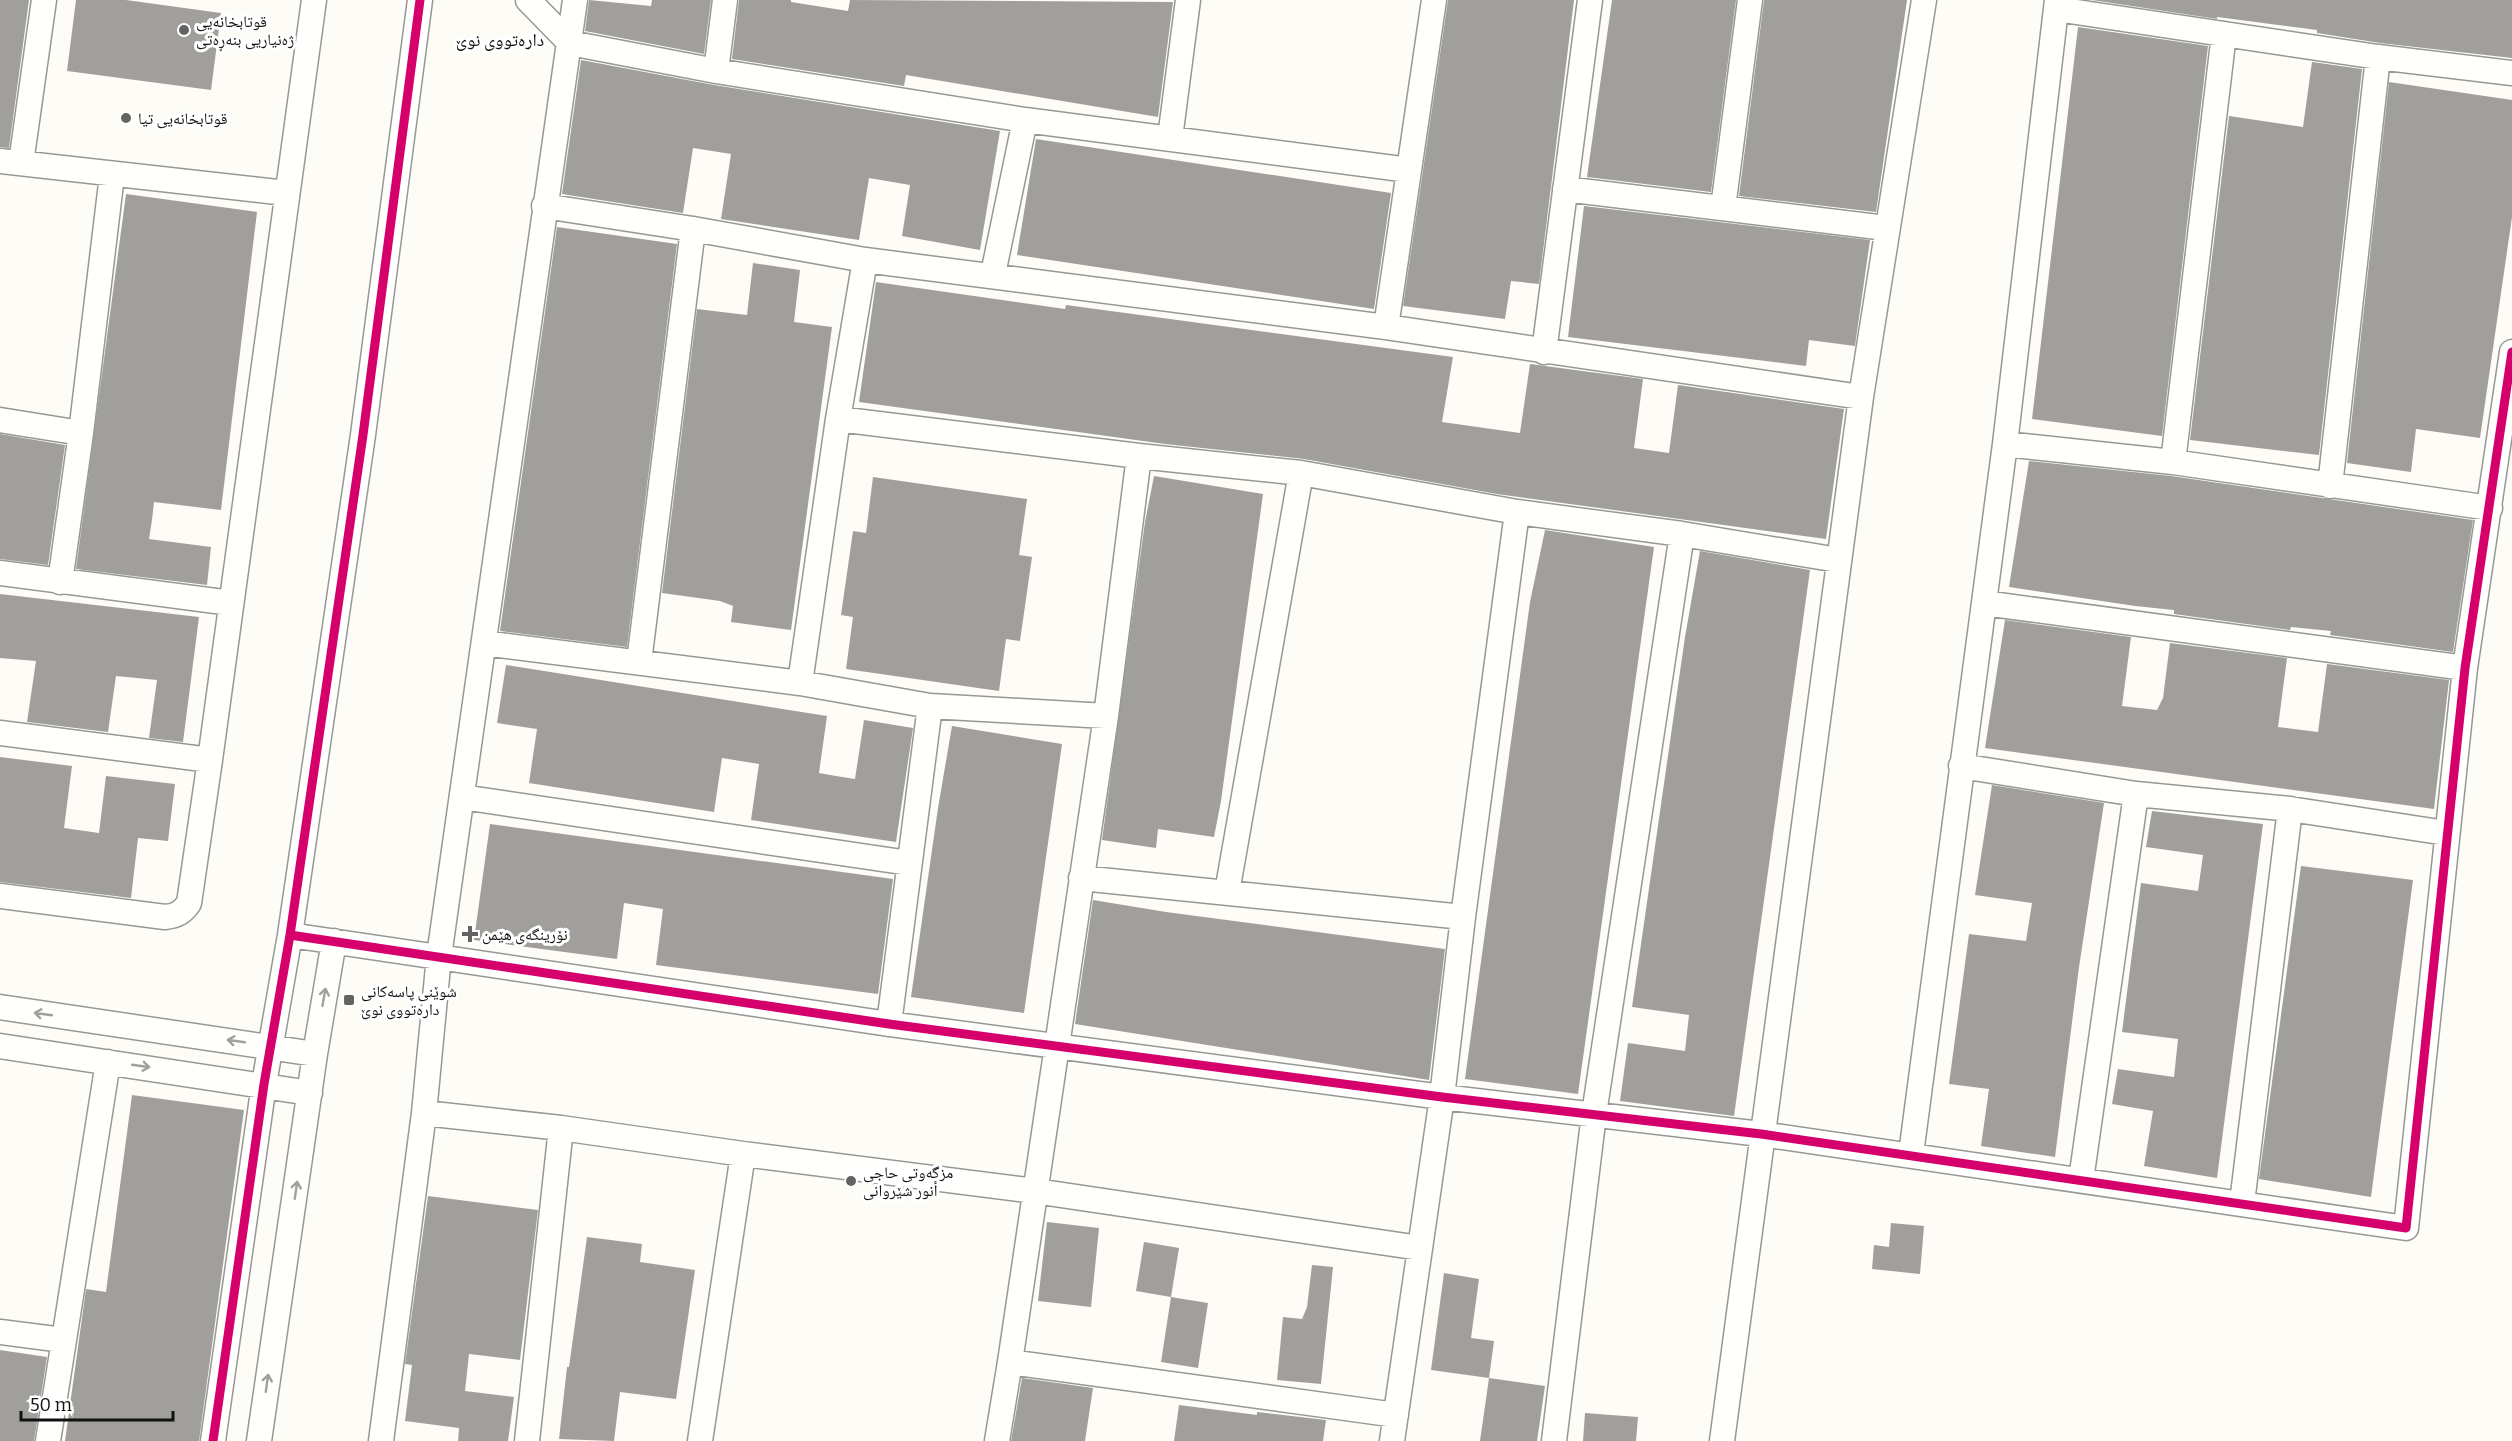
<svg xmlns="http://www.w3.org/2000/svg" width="2512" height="1441" font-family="Bitter,'Noto Naskh Arabic',serif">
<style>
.building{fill:#a19f9c}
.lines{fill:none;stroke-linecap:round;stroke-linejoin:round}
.minor-casing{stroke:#979795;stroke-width:27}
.minor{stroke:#fffffe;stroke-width:24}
.cycleway-casing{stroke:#fff;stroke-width:13}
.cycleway{stroke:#d6006c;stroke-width:9}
.oneway{stroke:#a0a09f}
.poi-dot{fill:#646362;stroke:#fff;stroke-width:2}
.labels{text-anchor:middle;stroke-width:6;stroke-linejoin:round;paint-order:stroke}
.poi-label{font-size:16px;fill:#111;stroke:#fff;text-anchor:start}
.neighbourhood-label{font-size:18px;fill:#111;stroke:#fff}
</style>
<rect width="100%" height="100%" fill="#fdfcf7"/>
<!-- building -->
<path class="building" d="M0,0H29L9,148L0,147Z
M76,0H126L221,13L211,90L67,71Z
M589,0L651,6L652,0H711L704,54L585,31Z
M739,0H791V2L848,11L850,0L1173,2L1158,117L906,75L904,86L732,59Z
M1448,0H1574L1539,284L1511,281L1505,319L1403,306Z
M1612,0H1736L1711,192L1587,177Z
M1764,0H1907L1876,212L1739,196Z
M2092,0H2512V58L2380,43L2317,33V30L2217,17V19Z
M2078,27L2208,46L2162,436L2032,419Z
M581,60L714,85L1000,131L980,250L902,236L910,185L869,178L859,240L721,219L731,154L693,148L683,213L562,194Z
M2312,62L2362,69L2319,455L2190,440L2229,116L2303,127Z
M2389,82L2512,100V217L2480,438L2416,429L2411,472L2347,463Z
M1036,139L1391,193L1374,309L1017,255Z
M126,194L257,212L221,510L154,502L152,520L149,539L211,547L207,585L76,569Z
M1584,206L1870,240L1855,346L1809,340L1806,366L1568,337Z
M557,227L677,244L627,647L500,631Z
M753,263L800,270L794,322L832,327L791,630L731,622L733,606L720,601L662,593L697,309L747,315Z
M876,282L1065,309L1066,305L1453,357L1442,422L1520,433L1530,364L1643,379L1634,448L1669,453L1678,385L1844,409L1826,539L1497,494L1304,459L1165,444L859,402Z
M0,434L65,445L48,565L0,559Z
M2029,461L2171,476L2473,520L2453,652L2330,635L2331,631L2291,627L2290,630L2174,614V610L2135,606L2009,587Z
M1154,476L1263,494L1221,801L1214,837L1158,829L1156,848L1102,840L1145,522Z
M873,477L1027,499L1019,555L1032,557L1020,641L1006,639L999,691L846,669L853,617L841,615L853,531L866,533Z
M1545,530L1654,547L1578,1094L1465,1079L1530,602Z
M1700,551L1810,570L1734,1116L1620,1101L1628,1043L1685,1051L1689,1015L1632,1007L1685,637Z
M0,594L199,617L183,742L149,738L157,680L116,676L108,732L27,722L36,661L0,658Z
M2005,620L2131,637L2122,706L2157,710L2163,698L2170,643L2287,658L2278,727L2318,732L2327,664L2449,680L2434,809L1985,748Z
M506,665L827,716L819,773L836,776L855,779L864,720L913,728L896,842L751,820L759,764L722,758L714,812L529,783L537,729L497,723Z
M952,726L1062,744L1024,1013L911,997L938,808Z
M0,757L72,766L64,828L99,833L106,776L175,784L168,841L138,838L131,898L0,882Z
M1992,785L2104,803L2079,967L2055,1157L1981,1146L1989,1089L1949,1084L1969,934L2026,941L2032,903L1975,895Z
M2152,811L2263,824L2217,1178L2144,1166L2153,1111L2112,1104L2118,1069L2174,1077L2178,1039L2122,1032L2141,883L2198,891L2203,855L2146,847Z
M490,824L893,879L878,994L656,965L663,909L624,903L617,959L474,940Z
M2301,866L2413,880L2371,1197L2259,1179Z
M1093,900L1166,912L1445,949L1429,1080L1075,1024Z
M132,1095L244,1110L199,1441H65L86,1289L106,1292Z
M428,1196L538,1210L520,1360L469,1354L465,1391L514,1397L508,1441H458L459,1428L405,1421L412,1365L405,1364Z
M1047,1222L1099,1228L1091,1307L1038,1301Z
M1891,1223L1924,1226L1920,1274L1872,1269L1874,1245L1889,1247Z
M587,1237L642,1244L640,1262L695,1270L676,1399L620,1392L614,1441L559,1439L567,1367H569Z
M1144,1242L1179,1248L1171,1297L1136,1291Z
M1312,1265L1333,1267L1321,1384L1277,1380L1283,1317L1302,1319L1307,1307Z
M1444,1273L1479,1279L1471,1338L1494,1341L1489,1378L1545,1386L1537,1441H1480L1489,1378L1431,1370Z
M1171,1297L1208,1303L1198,1368L1161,1362Z
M0,1350L47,1357L34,1441H0Z
M1022,1378L1093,1388L1085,1441H1011Z
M1179,1405L1257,1415V1412L1326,1420L1323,1441H1174Z
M1585,1413L1638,1417L1636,1441H1583Z"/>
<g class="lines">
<defs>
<path id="minor" d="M528,0L570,43L716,71L1025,120L1409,170
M2056,9L2378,57L2512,73
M716,71L725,0
M1170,138L1188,0
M0,161L286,193
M21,163L44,0
M1565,189L1886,228
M544,206L693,229L865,260L1386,327L1861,397
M1723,208L1750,0
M993,274L1025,120
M1386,327L1434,0
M1544,352L1590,0
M838,419L1139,456L1301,473L1517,512L1682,534L1838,560
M0,420L81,433
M2005,444L2173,462L2490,508
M2173,462L2224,34
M2330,486L2378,57
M0,573L231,603
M60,582L81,433L112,175
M1984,603L2465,668
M484,643L800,683L930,706L1106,716
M639,662L693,229
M800,683L838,419L865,260
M0,733L210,760
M1961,766L2136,794L2290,809L2446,833
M462,797L909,863
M1081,878L1463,917
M1227,892L1301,473
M0,896L165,917C176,916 182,913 189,903L210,760L314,0
M290,935L889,1024L1442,1097L1761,1134L2406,1228L2465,668L2512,352
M0,1007L315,1054
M889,1024L930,706
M0,1046L310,1093
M424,1113L561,1128L743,1154L1035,1191L1420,1248
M1911,1154L2005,444L2057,0
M2081,1180L2136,794
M2242,1203L2290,809
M0,1332L63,1340
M1010,1362L1396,1415
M48,1441L108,1062
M213,1441L264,1084L290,935L363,435L420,0
M259,1441L315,1054L334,941
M381,1441L424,1113L439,956L575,0
M527,1441L561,1128
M700,1441L743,1154
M997,1441L1010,1362L1106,716L1139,456
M1392,1441L1442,1097L1463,917L1517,512
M1554,1441L1594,1114L1682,534
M1722,1441L1861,397L1924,0"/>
</defs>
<!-- minor casing -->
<use href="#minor" class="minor-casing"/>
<!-- minor -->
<use href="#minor" class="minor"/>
<defs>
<path id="cycleway" d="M290,935L889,1024L1442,1097L1761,1134L2406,1228L2465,668L2512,352
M213,1441L264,1084L290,935L363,435L420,0"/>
</defs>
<!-- cycleway casing -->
<use href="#cycleway" class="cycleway-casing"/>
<!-- cycleway -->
<use href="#cycleway" class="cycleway"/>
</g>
<!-- one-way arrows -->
<defs><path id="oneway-shaft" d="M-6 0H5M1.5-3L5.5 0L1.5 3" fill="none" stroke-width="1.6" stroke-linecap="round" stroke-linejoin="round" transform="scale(1.5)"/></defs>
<g class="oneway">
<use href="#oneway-shaft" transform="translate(324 997) rotate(-80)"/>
<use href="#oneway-shaft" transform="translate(43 1014) rotate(-172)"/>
<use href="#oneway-shaft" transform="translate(236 1041) rotate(-172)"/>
<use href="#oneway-shaft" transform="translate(141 1066) rotate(8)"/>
<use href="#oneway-shaft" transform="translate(296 1190) rotate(-82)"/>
<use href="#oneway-shaft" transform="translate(267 1383) rotate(-82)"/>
</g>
<!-- markers -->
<g class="poi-dot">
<circle cx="184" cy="30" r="6"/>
<circle cx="126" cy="118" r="6"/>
<path d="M467 925h6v6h6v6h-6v6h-6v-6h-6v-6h6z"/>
<rect x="343" y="994" width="12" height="12" rx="3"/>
<circle cx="851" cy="1181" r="6"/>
</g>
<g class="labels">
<!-- poi labels -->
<g class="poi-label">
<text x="196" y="27">قوتابخانەیی<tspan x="196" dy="18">ژەنیاریی بنەڕەتی</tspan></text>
<text x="138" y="124">قوتابخانەیی تیا</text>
<text x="482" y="940">نۆرینگه‌ی هێمن</text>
<text x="361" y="997">شوێنی پاسەکانی<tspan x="361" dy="18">دارەتووی نوێ</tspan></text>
<text x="863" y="1178">مزگەوتی حاجی<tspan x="863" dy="18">أنور شێروانی</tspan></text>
</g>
<!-- neighbourhood labels -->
<g class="neighbourhood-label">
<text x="500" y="46">دارەتووی نوێ</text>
</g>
</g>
<!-- scale -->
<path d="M21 1411v9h152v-9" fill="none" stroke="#111111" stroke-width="3"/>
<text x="30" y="1411" font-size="18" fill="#111111" stroke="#ffffff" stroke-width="4.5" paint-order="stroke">50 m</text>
</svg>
